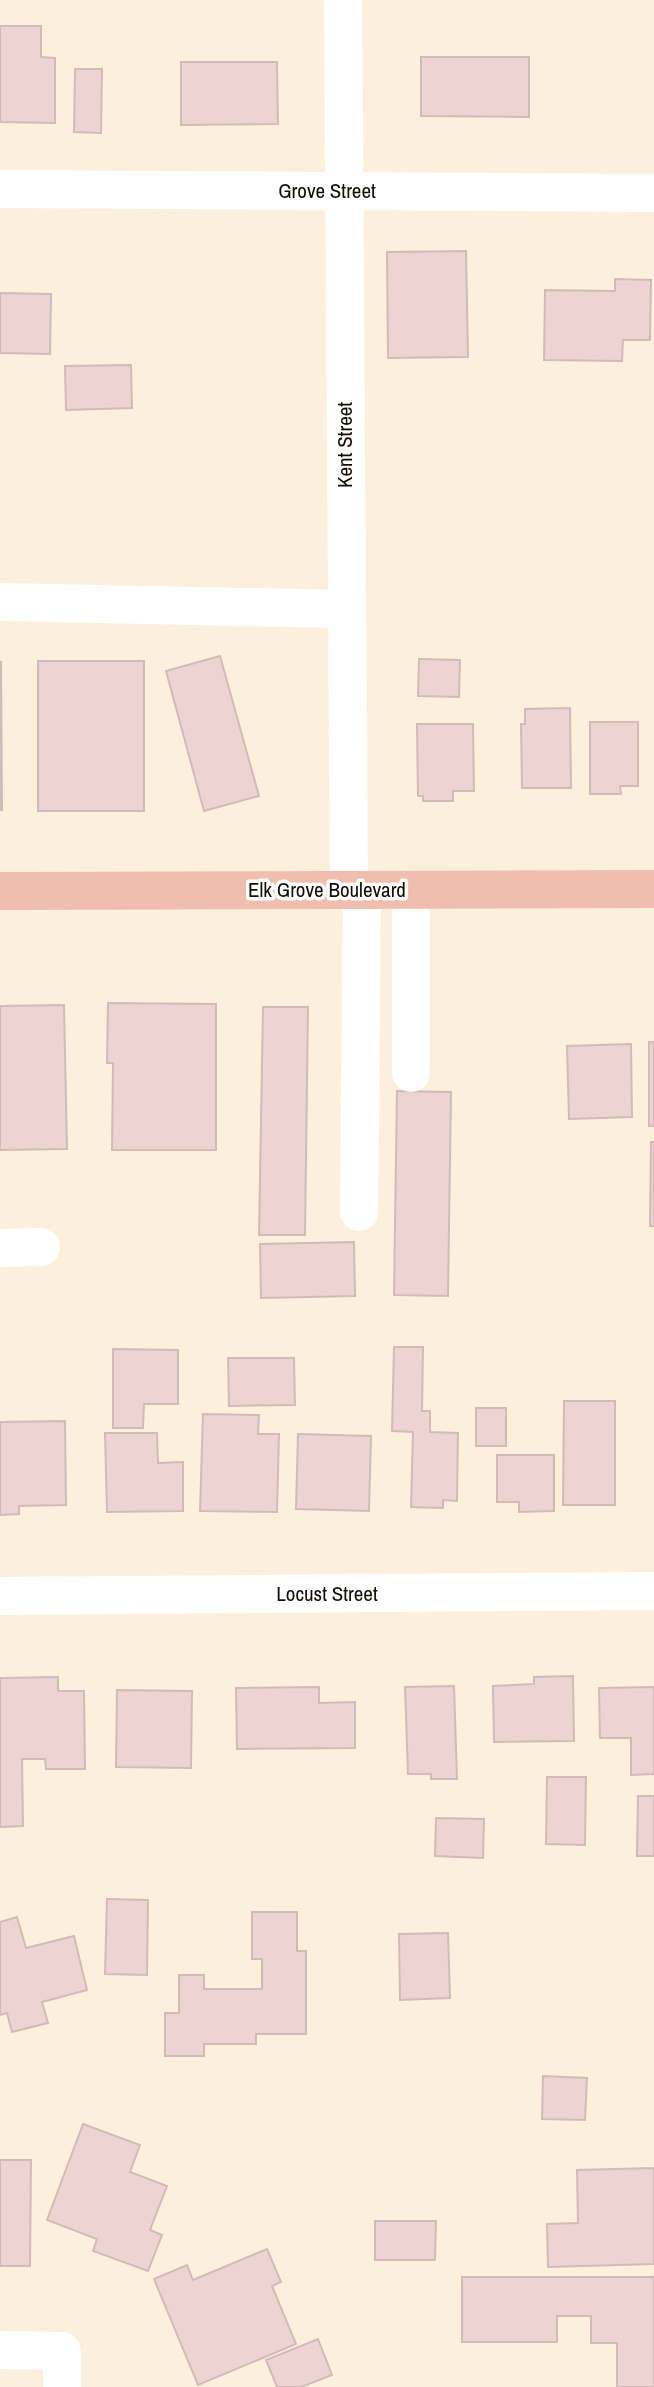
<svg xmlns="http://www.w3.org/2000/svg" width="654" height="2387" font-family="'Archivo Narrow',sans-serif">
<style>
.building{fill:#edd3d1;stroke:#d3bab9;stroke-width:2}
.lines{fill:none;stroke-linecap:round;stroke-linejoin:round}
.minor{stroke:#fff;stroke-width:38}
.major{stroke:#efbeaf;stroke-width:38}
.labels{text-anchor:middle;stroke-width:7;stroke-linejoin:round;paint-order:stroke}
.street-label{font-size:21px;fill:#110d07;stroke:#fff}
</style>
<rect width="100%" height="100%" fill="#fcf0dd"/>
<!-- building -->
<path class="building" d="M0,26H41V57L55,58V123L0,122Z
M421,57H529V117L421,116Z
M181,62H277L278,124L181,125Z
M75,69H102L101,133L74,132Z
M466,251L468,357L388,358L387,252Z
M615,279L651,280L650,340H623L622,361L544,360L545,290L615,291Z
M0,293L51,294L50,354L0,353Z
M131,365L132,408L66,410L65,366Z
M220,656L259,796L204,811L166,671Z
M419,659L460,660L459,697L418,696Z
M38,661H144V811H38Z
M1,662L2,810H0V662Z
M570,708L571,788H522L521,724H525V709Z
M590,722H638V786H620L621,794H590Z
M417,724H473L474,791H453V801H423V796H418Z
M108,1003L216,1004V1150H112L113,1063H107Z
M64,1005L67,1149L0,1150V1006Z
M263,1007H308L305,1235H259Z
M649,1042H654V1126H649Z
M631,1044L632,1117L569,1119L567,1046Z
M397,1091L451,1092L448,1296L394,1295Z
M651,1142H654V1226H650Z
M354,1242L355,1296L261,1298L260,1244Z
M394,1347H423L422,1411H430V1432L458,1433L457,1501L443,1500V1508L411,1507L413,1432L392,1431Z
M113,1349L178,1350V1404H144L143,1428H113Z
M228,1358H294L295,1405L229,1406Z
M564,1401H615V1505H563Z
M476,1408H506V1446H476Z
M203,1414L259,1415L258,1434H279L277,1512L200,1511Z
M65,1421L66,1505L19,1506V1514L0,1515V1422Z
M105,1433H157L158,1463L183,1462V1511L107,1512Z
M298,1434L371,1436L369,1511L296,1509Z
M497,1455H554V1511L519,1512V1502H497Z
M573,1676L574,1741L494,1742L493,1686L534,1684V1677Z
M58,1677V1691H84L85,1769H46L45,1759H22L23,1826L0,1827V1678Z
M454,1686L457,1779H431V1774H408L405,1687Z
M319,1687V1703L355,1702V1748L237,1749L236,1688Z
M654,1687V1774L631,1775V1738H600L599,1688Z
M117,1690L192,1691L191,1768L116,1767Z
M547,1777H586L585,1845L546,1844Z
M638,1796H654V1856H637Z
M436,1818L484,1819L483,1858L435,1856Z
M107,1899L148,1900L147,1975L105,1974Z
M252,1912H297V1951H306V2034H256V2044H204V2056H165V2013H179V1975H204V1989H262V1959H252Z
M17,1917L26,1948L74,1936L87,1990L42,2002L48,2023L12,2032L7,2013L0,2015V1922Z
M448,1933L450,1998L400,2000L399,1934Z
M543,2076L587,2078L585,2120L542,2119Z
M83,2124L140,2145L130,2172L167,2186L150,2230L162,2235L148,2271L93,2251L97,2239L47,2220Z
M0,2160H31L30,2266H0Z
M654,2168V2264L548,2267L547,2224L578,2223L577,2170Z
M375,2221H436L435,2260H375Z
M267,2249L281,2282L272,2286L296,2344L198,2385L154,2279L187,2265L193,2280Z
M462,2277H654V2387H617V2343H591V2316H557V2342H462Z
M318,2339L332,2375L301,2387H277L266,2360Z"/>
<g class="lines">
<!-- minor -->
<path class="minor" d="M343,0L349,890
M0,189L654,193
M2,602L346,609
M411,1073V890
M359,1212L362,890
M0,1248L41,1247
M0,1596L654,1591
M0,2350L62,2351V2387"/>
<!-- major -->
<path class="major" d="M0,891L654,889"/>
</g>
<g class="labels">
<!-- street labels -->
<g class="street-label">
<text x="327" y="198">Grove Street</text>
<text transform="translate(345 445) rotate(-90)" y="7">Kent Street</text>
<text x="327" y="897">Elk Grove Boulevard</text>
<text x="327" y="1601">Locust Street</text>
</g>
</g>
</svg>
